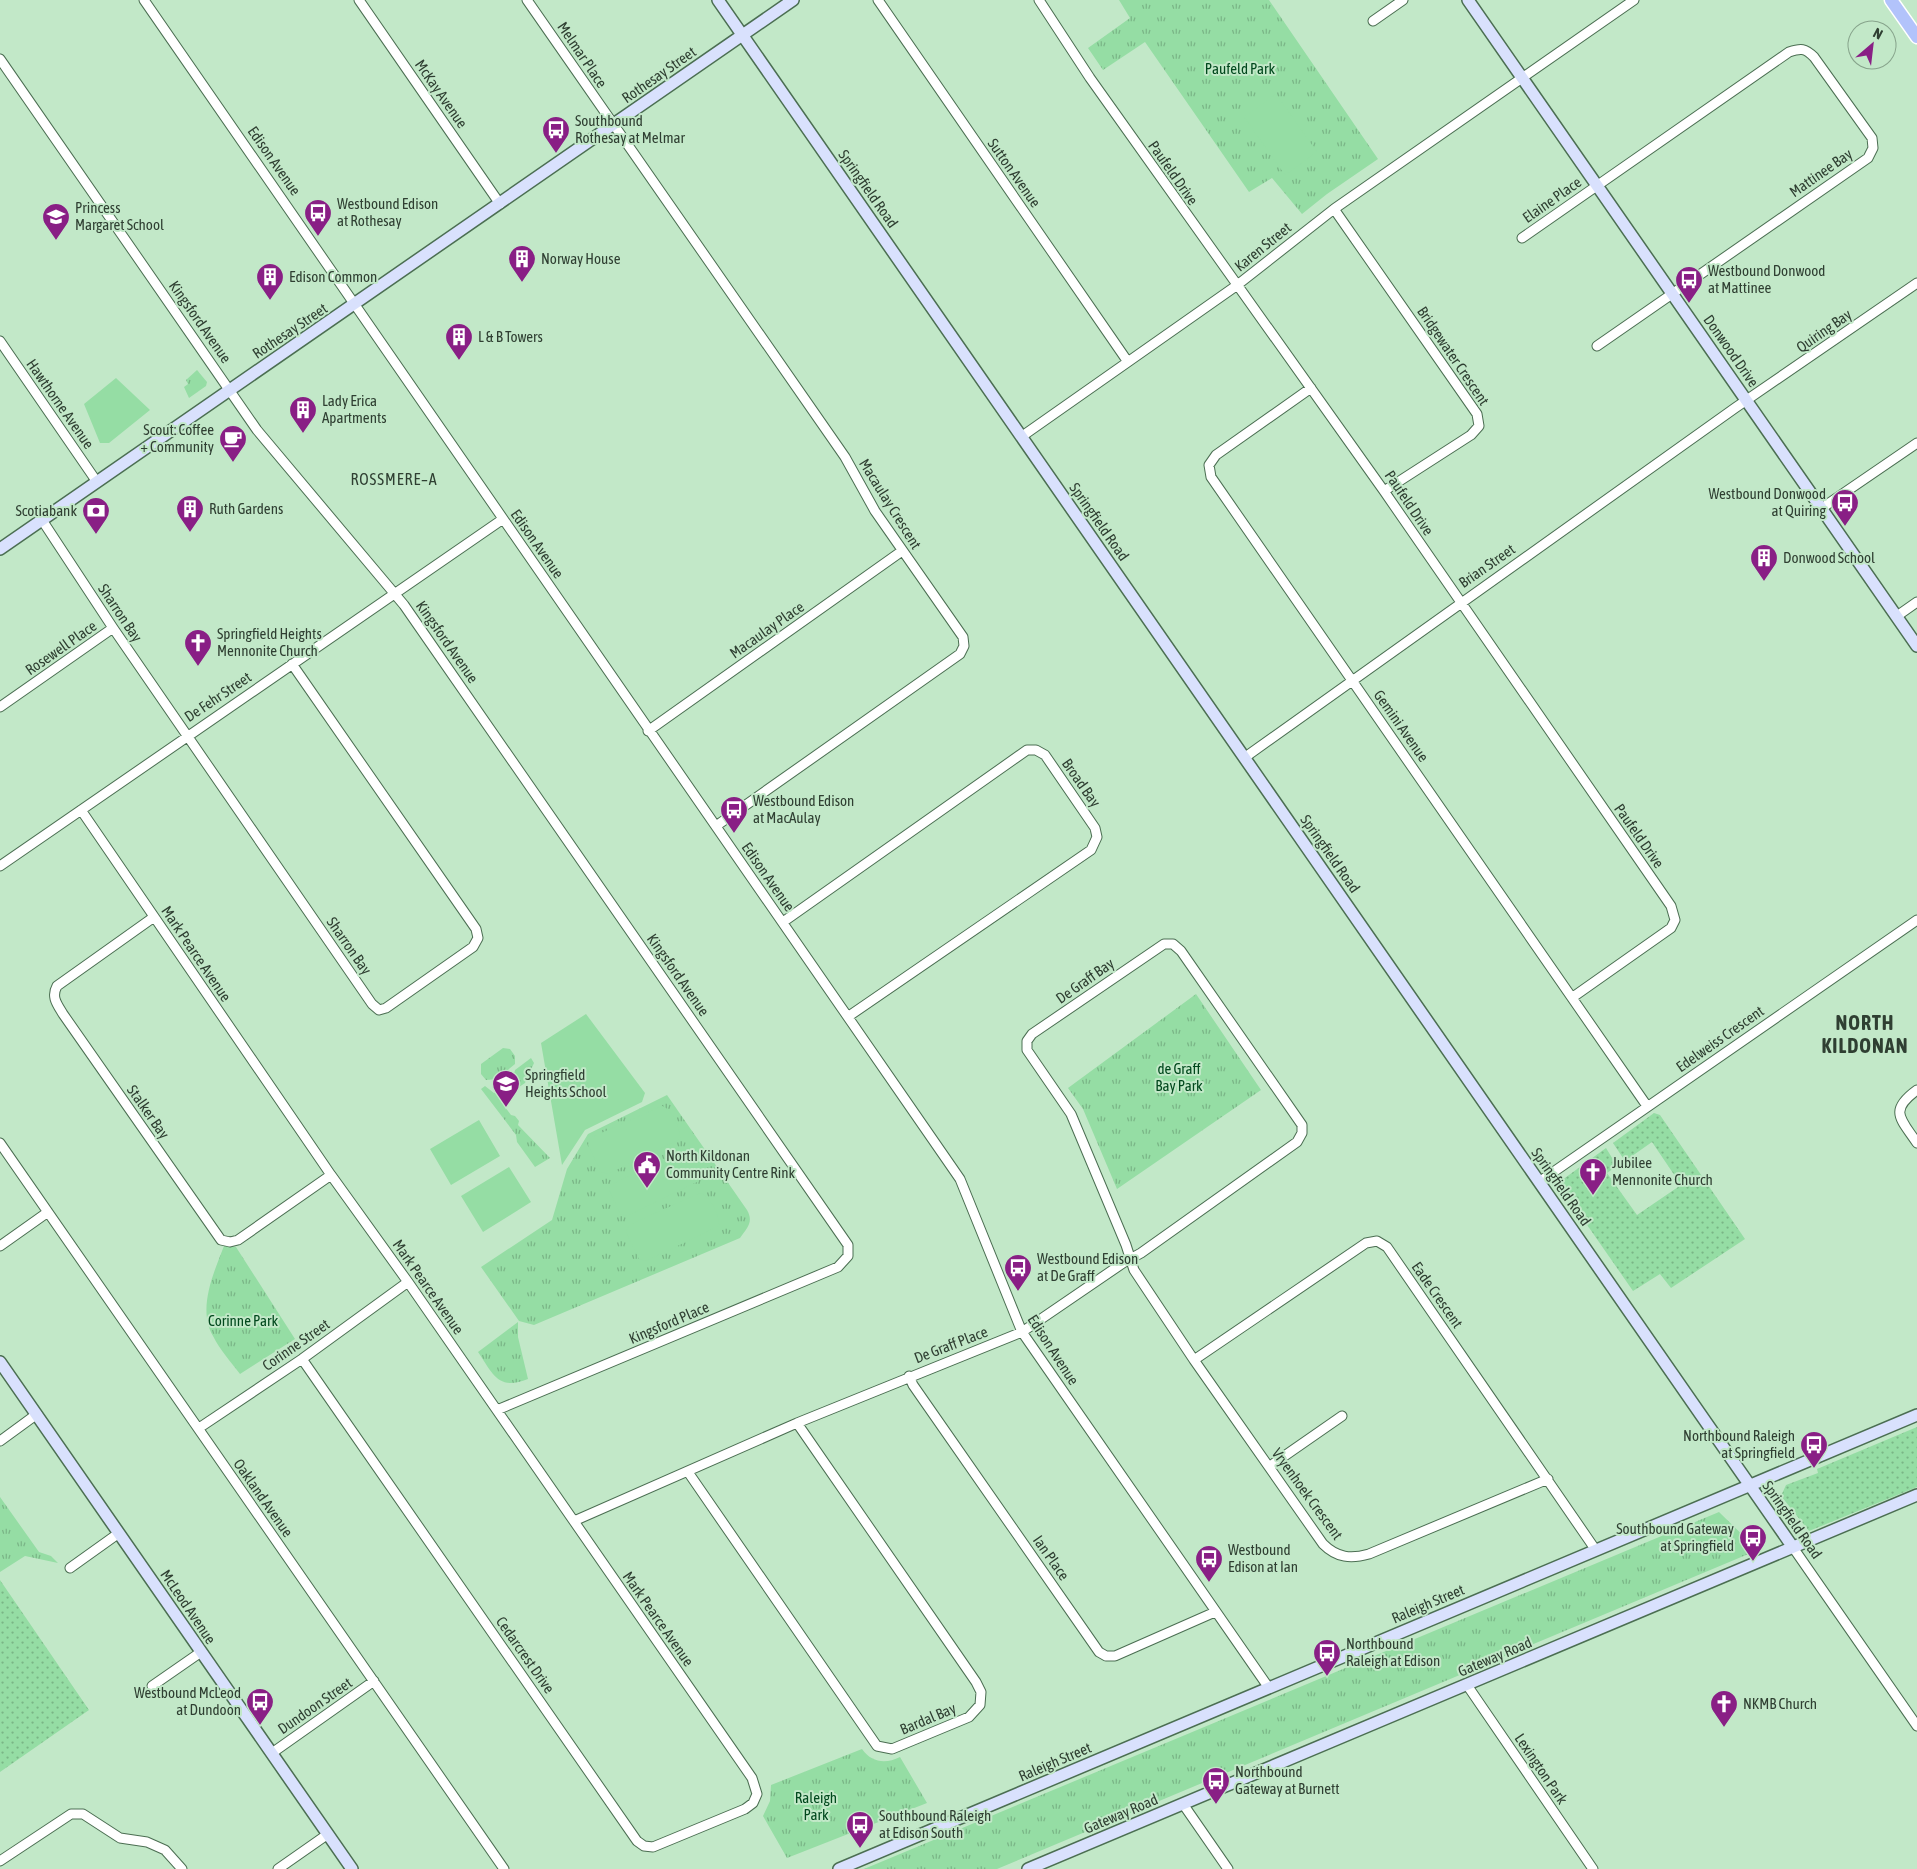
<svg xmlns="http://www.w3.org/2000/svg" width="1917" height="1869" font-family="'Asap Condensed',sans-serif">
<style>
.grass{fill:url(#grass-dots)}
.park{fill:url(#park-tufts)}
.pitch{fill:#95dda4}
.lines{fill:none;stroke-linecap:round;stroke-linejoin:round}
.street-casing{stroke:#4b6e52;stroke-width:11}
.secondary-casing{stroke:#4b6e52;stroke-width:14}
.primary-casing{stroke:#fff;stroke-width:15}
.street{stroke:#fff;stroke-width:9}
.secondary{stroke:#d9e1fd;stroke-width:11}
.primary{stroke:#b2c3fb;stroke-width:12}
.labels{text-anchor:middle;stroke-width:4;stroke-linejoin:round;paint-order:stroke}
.street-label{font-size:15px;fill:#2f3f32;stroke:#c2e8c8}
.park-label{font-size:15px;fill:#01481d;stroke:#c2e8c8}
.poi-label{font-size:15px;fill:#2f3f32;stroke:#c2e8c8;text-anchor:start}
.neighbourhood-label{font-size:16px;letter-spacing:1px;fill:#2f3f32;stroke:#c2e8c8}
.district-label{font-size:20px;font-weight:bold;letter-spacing:1px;fill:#2f3f32;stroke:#c2e8c8}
</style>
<defs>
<pattern id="grass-dots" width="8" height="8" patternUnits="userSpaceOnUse" patternTransform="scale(1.25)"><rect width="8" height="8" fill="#95dda4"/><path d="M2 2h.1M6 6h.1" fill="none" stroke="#7ab586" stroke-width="1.8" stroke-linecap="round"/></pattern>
<pattern id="park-tufts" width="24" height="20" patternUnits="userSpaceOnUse" patternTransform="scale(1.25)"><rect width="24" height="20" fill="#95dda4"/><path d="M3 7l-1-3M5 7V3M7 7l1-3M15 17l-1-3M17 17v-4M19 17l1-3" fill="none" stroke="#7ab586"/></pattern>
</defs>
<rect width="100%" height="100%" fill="#c2e8c8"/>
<!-- grass -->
<path class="grass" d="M1654,1113L1660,1115L1745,1239L1671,1288L1660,1274L1633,1291L1558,1183L1606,1148L1617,1166L1607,1173L1637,1215L1681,1185L1652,1142L1625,1161L1613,1143Z
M1917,1427V1487L1809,1531L1781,1496L1786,1485L1818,1473L1817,1469Z
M0,1580L89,1710L0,1772Z"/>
<!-- park -->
<path class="park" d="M1119,0H1269L1378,159L1327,194L1302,214L1272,178L1249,192L1145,42L1103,70L1088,48L1130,18Z
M197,370L207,382L206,386L189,398L184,387L188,384L186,380Z
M1196,994L1261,1090L1117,1189L1083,1109L1068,1088Z
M503,1048L510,1049L515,1056V1064L497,1079L486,1080L481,1074V1064Z
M531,1058L534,1063L525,1083L500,1100L511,1115L515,1116L519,1121L518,1125L550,1158L535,1167L517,1142L516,1135L481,1089L485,1086L494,1093L505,1084L512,1081L515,1070Z
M667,1095L747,1210C754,1222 747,1228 740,1238L534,1325L519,1321L481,1267L552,1220L567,1169L588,1134Z
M224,1246L236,1247L295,1339L240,1374C231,1362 220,1350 213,1336C197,1309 214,1272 224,1246Z
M518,1322V1337L528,1379C498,1391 493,1374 478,1352Z
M0,1497L39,1552L51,1556L58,1563L25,1556L0,1572Z
M1719,1512L1758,1550L997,1869H864Z
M862,1749C872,1763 886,1764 900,1757L927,1803L787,1858L763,1816L770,1801L771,1785Z"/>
<!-- pitch -->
<path class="pitch" d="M1276,94L1317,152L1285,175L1244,117Z
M116,378L150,410L109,443H100L84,404Z
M586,1014L645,1093L642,1102L585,1130L562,1165L541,1043Z
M662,1106C671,1108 681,1129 680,1139L608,1174L601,1172L588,1145L590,1138Z
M479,1120L500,1156L451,1185L430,1149Z
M683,1151C692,1153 700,1172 699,1181L627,1216L620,1214L609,1189L610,1185Z
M509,1167L531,1202L483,1232L461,1196Z
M700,1193C710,1195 720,1216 719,1226L646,1261L639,1259L626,1232L629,1225Z"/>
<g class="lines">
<defs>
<path id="street" d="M144,0L960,1179L1022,1332L1269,1688
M359,0L500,204
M527,0L845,457L875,511L963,637L964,646L960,654L716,826
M878,0L1128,362
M1039,0L1090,78L1384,491L1671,906L1675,920L1671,928L1573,997
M1373,21L1403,0
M0,59L257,430L404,605L848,1245V1256L838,1267L497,1410
M1334,209L1477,414L1479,426L1471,435L1384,491
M1522,238L1789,52C1801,48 1805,48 1814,57L1872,138L1873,148L1868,158L1597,346
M0,341L97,482
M1311,388L1216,455L1209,465L1211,477L1647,1106
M1021,437L1236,286L1334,209L1634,0
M1822,508L1917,443
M42,520L113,628L372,1004L379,1010L386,1008L473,947L478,938L476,929L292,664
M1897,616L1917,602
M0,707L113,628
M648,731L902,551
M1244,758L1735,408L1917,283
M81,810L331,1175L408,1282L752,1778L757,1794L753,1803L745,1809L653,1847L644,1846L637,1841L302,1359
M0,866L503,519
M154,917L57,986C51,997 57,1004 63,1014L221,1240L230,1242L238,1240L331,1175
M783,922L1027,750H1036L1045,755L1095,828L1097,837L1091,850L849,1016
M1917,1090C1888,1111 1901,1119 1917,1143
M0,1143L504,1869
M1539,1182L1917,920
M0,1246L48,1212
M1194,1360L1366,1243L1377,1241L1387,1247L1595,1549
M909,1376L913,1385L1099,1652L1106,1656H1115L1215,1612
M199,1428L302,1359L408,1282
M0,1441L37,1414
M1270,1466L1342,1416
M688,1472L877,1746L892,1749L969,1717L980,1705L981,1692L976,1682L797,1423
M574,1521L797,1423L1022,1332L1123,1263L1141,1253L1297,1142L1302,1133V1125L1181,951L1173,944H1164L1032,1034L1027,1041V1050L1071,1114L1126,1245L1134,1270L1194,1360L1323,1544C1337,1558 1351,1559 1369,1554L1548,1479
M1792,1546L1917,1726
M70,1568L119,1533
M1467,1685L1593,1869
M152,1686L201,1652
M272,1753L374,1681
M1183,1804L1228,1869
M0,1861L71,1814H83L120,1838L147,1842L165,1850L182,1869
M278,1869L328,1834"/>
<path id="secondary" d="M718,0L1792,1546
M1468,0L1917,646
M0,549L793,0
M0,1362L352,1869
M839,1869L1917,1415
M1028,1869L1917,1495"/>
<path id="primary" d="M1891,0L1917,37"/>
</defs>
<!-- street casing -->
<use href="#street" class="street-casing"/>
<!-- secondary casing -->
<use href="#secondary" class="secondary-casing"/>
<!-- primary casing -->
<use href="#primary" class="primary-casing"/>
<!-- street -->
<use href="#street" class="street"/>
<!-- secondary -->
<use href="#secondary" class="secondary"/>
<!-- primary -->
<use href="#primary" class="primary"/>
</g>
<!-- icons -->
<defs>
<symbol id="bus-pin" viewBox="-11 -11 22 30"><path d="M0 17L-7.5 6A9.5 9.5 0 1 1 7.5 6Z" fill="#891f85" stroke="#c2e8c8"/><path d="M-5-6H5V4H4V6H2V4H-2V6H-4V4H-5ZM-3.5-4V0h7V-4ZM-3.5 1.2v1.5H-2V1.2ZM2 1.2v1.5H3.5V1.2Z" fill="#fff"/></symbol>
<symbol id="school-pin" viewBox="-11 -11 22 30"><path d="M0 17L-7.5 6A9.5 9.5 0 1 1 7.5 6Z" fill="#891f85" stroke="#c2e8c8"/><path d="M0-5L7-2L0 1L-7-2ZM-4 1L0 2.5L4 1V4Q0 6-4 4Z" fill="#fff"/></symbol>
<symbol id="building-pin" viewBox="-11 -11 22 30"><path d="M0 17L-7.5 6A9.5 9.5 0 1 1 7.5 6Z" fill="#891f85" stroke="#c2e8c8"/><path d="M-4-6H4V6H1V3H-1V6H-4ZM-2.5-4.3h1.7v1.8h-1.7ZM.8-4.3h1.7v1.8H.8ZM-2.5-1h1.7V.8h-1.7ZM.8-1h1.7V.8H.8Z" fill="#fff"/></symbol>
<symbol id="cafe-pin" viewBox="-11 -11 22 30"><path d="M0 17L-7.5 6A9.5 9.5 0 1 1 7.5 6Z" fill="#891f85" stroke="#c2e8c8"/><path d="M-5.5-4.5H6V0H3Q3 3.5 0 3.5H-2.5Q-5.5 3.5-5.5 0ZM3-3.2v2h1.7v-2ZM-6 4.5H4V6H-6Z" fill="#fff"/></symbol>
<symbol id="bank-pin" viewBox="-11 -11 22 30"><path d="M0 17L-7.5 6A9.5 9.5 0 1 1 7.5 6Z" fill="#891f85" stroke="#c2e8c8"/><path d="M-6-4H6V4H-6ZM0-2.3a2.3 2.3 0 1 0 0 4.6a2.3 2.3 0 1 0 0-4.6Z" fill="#fff"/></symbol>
<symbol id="church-pin" viewBox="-11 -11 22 30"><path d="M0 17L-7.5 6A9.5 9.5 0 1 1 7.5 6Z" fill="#891f85" stroke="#c2e8c8"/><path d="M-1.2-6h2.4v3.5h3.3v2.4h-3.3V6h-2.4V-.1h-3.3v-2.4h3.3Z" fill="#fff"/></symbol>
<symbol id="civic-pin" viewBox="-11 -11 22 30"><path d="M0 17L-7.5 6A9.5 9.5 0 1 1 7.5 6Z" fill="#891f85" stroke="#c2e8c8"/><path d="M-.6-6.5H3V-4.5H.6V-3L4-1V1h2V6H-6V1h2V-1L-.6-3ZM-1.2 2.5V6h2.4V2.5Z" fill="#fff"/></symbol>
</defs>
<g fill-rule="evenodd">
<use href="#bus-pin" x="540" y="114" width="32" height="43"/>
<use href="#bus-pin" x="302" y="197" width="32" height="43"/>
<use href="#school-pin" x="40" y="201" width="32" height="43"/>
<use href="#building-pin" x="506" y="243" width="32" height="43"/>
<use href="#building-pin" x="254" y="261" width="32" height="43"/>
<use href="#bus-pin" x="1673" y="264" width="32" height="43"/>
<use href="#building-pin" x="443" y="321" width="32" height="43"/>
<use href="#building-pin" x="287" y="394" width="32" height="43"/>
<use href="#cafe-pin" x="217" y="423" width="32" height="43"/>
<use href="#bus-pin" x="1829" y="487" width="32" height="43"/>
<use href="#building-pin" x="174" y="493" width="32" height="43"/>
<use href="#bank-pin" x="80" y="495" width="32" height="43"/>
<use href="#building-pin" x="1748" y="542" width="32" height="43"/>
<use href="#church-pin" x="182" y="627" width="32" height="43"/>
<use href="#bus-pin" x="718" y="794" width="32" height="43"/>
<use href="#school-pin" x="490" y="1068" width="32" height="43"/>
<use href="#civic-pin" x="631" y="1149" width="32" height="43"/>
<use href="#church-pin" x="1577" y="1156" width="32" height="43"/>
<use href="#bus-pin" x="1002" y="1252" width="32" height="43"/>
<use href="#bus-pin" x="1798" y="1429" width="32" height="43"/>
<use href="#bus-pin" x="1737" y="1522" width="32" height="43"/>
<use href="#bus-pin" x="1193" y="1543" width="32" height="43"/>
<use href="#bus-pin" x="1311" y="1637" width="32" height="43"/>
<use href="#bus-pin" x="244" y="1686" width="32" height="43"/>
<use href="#church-pin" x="1708" y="1688" width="32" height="43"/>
<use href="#bus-pin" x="1200" y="1765" width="32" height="43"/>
<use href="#bus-pin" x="844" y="1809" width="32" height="43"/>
</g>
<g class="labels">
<!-- street labels -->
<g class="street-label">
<text transform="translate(582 55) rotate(56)" y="5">Melmar Place</text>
<text transform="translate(659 75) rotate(-35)" y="5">Rothesay Street</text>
<text transform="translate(441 94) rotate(55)" y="5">McKay Avenue</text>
<text transform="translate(274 161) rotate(55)" y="5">Edison Avenue</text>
<text transform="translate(1014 173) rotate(55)" y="5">Sutton Avenue</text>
<text transform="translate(1173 173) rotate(55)" y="5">Paufeld Drive</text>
<text transform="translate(1821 173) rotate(-35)" y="5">Mattinee Bay</text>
<text transform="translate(868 189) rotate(55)" y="5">Springfield Road</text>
<text transform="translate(1552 200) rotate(-35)" y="5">Elaine Place</text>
<text transform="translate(1263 247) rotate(-39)" y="5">Karen Street</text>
<text transform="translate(200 322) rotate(55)" y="5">Kingsford Avenue</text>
<text transform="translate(290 331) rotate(-34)" y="5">Rothesay Street</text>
<text transform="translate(1824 331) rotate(-35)" y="5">Quiring Bay</text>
<text transform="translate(1731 351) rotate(55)" y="5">Donwood Drive</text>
<text transform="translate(1453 356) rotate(56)" y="5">Bridgewater Crescent</text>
<text transform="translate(60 404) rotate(55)" y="5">Hawthorne Avenue</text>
<text transform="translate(1409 503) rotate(56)" y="5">Paufeld Drive</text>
<text transform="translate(890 504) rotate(58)" y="5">Macaulay Crescent</text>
<text transform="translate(1099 522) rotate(55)" y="5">Springfield Road</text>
<text transform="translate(537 544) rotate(55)" y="5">Edison Avenue</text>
<text transform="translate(1487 566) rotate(-35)" y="5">Brian Street</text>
<text transform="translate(120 613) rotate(56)" y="5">Sharron Bay</text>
<text transform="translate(767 630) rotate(-35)" y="5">Macaulay Place</text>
<text transform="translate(447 642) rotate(55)" y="5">Kingsford Avenue</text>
<text transform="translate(61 648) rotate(-35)" y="5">Rosewell Place</text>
<text transform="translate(218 697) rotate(-34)" y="5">De Fehr Street</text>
<text transform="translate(1401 726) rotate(55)" y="5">Gemini Avenue</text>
<text transform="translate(1081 783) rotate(55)" y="5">Broad Bay</text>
<text transform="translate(1639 836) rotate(55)" y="5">Paufeld Drive</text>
<text transform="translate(1330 854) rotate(55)" y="5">Springfield Road</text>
<text transform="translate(768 877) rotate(55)" y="5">Edison Avenue</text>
<text transform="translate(349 946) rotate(55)" y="5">Sharron Bay</text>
<text transform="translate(196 954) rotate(56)" y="5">Mark Pearce Avenue</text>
<text transform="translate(678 975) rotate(55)" y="5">Kingsford Avenue</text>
<text transform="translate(1085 981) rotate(-35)" y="5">De Graff Bay</text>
<text transform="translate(1720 1039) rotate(-35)" y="5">Edelweiss Crescent</text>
<text transform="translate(148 1112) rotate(55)" y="5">Stalker Bay</text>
<text transform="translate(1561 1187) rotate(55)" y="5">Springfield Road</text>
<text transform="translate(428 1287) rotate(55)" y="5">Mark Pearce Avenue</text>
<text transform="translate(1437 1295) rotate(55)" y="5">Eade Crescent</text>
<text transform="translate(669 1323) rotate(-23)" y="5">Kingsford Place</text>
<text transform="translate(296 1345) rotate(-35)" y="5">Corinne Street</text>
<text transform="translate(951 1345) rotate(-21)" y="5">De Graff Place</text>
<text transform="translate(1053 1350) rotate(57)" y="5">Edison Avenue</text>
<text transform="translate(1307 1494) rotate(54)" y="5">Vryenhoek Crescent</text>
<text transform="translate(263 1498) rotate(55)" y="5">Oakland Avenue</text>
<text transform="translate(1792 1520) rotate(55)" y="5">Springfield Road</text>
<text transform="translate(1051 1558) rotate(55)" y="5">Ian Place</text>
<text transform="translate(1428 1604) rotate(-23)" y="5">Raleigh Street</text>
<text transform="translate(188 1607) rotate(56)" y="5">McLeod Avenue</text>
<text transform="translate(658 1619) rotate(55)" y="5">Mark Pearce Avenue</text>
<text transform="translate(525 1655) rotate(55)" y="5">Cedarcrest Drive</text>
<text transform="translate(1495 1657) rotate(-23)" y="5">Gateway Road</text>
<text transform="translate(315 1706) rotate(-35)" y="5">Dundoon Street</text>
<text transform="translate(928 1719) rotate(-23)" y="5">Bardal Bay</text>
<text transform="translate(1055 1762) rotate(-23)" y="5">Raleigh Street</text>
<text transform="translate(1541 1769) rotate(56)" y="5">Lexington Park</text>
<text transform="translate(1121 1814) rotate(-23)" y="5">Gateway Road</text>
</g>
<!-- park labels -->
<g class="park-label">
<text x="1240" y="74">Paufeld Park</text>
<text x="1179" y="1074">de Graff<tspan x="1179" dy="17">Bay Park</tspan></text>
<text x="243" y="1326">Corinne Park</text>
<text x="816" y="1803">Raleigh<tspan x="816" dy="17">Park</tspan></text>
</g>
<!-- poi labels -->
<g class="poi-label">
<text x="575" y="126">Southbound<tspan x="575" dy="17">Rothesay at Melmar</tspan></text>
<text x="337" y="209">Westbound Edison<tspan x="337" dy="17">at Rothesay</tspan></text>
<text x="75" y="213">Princess<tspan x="75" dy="17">Margaret School</tspan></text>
<text x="541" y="264">Norway House</text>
<text x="1708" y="276">Westbound Donwood<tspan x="1708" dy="17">at Mattinee</tspan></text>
<text x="289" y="282">Edison Common</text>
<text x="478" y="342">L &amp; B Towers</text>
<text x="322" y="406">Lady Erica<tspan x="322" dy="17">Apartments</tspan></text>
<text x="214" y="435" text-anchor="end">Scout: Coffee<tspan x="214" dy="17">+ Community</tspan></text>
<text x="1826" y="499" text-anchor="end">Westbound Donwood<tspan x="1826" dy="17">at Quiring</tspan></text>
<text x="209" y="514">Ruth Gardens</text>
<text x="77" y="516" text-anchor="end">Scotiabank</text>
<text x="1783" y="563">Donwood School</text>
<text x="217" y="639">Springfield Heights<tspan x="217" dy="17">Mennonite Church</tspan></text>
<text x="753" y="806">Westbound Edison<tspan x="753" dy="17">at MacAulay</tspan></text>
<text x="525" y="1080">Springfield<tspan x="525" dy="17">Heights School</tspan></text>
<text x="666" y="1161">North Kildonan<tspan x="666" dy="17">Community Centre Rink</tspan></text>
<text x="1612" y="1168">Jubilee<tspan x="1612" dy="17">Mennonite Church</tspan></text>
<text x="1037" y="1264">Westbound Edison<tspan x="1037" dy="17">at De Graff</tspan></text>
<text x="1795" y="1441" text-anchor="end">Northbound Raleigh<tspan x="1795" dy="17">at Springfield</tspan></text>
<text x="1734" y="1534" text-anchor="end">Southbound Gateway<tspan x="1734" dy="17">at Springfield</tspan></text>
<text x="1228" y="1555">Westbound<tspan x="1228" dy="17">Edison at Ian</tspan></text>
<text x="1346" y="1649">Northbound<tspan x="1346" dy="17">Raleigh at Edison</tspan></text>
<text x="241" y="1698" text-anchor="end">Westbound McLeod<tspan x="241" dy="17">at Dundoon</tspan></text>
<text x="1743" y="1709">NKMB Church</text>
<text x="1235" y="1777">Northbound<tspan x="1235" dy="17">Gateway at Burnett</tspan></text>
<text x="879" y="1821">Southbound Raleigh<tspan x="879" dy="17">at Edison South</tspan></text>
</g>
<!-- neighbourhood labels -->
<g class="neighbourhood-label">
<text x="394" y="485">ROSSMERE–A</text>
</g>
<!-- district labels -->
<g class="district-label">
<text x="1865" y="1030">NORTH<tspan x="1865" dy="23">KILDONAN</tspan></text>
</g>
</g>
<!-- north arrow -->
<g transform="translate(1872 45) rotate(28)"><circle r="24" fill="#c2e8c8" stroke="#87a48c"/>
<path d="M0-4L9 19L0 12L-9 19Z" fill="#891f85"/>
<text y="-8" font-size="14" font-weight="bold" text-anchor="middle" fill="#2f3f32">N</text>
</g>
</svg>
